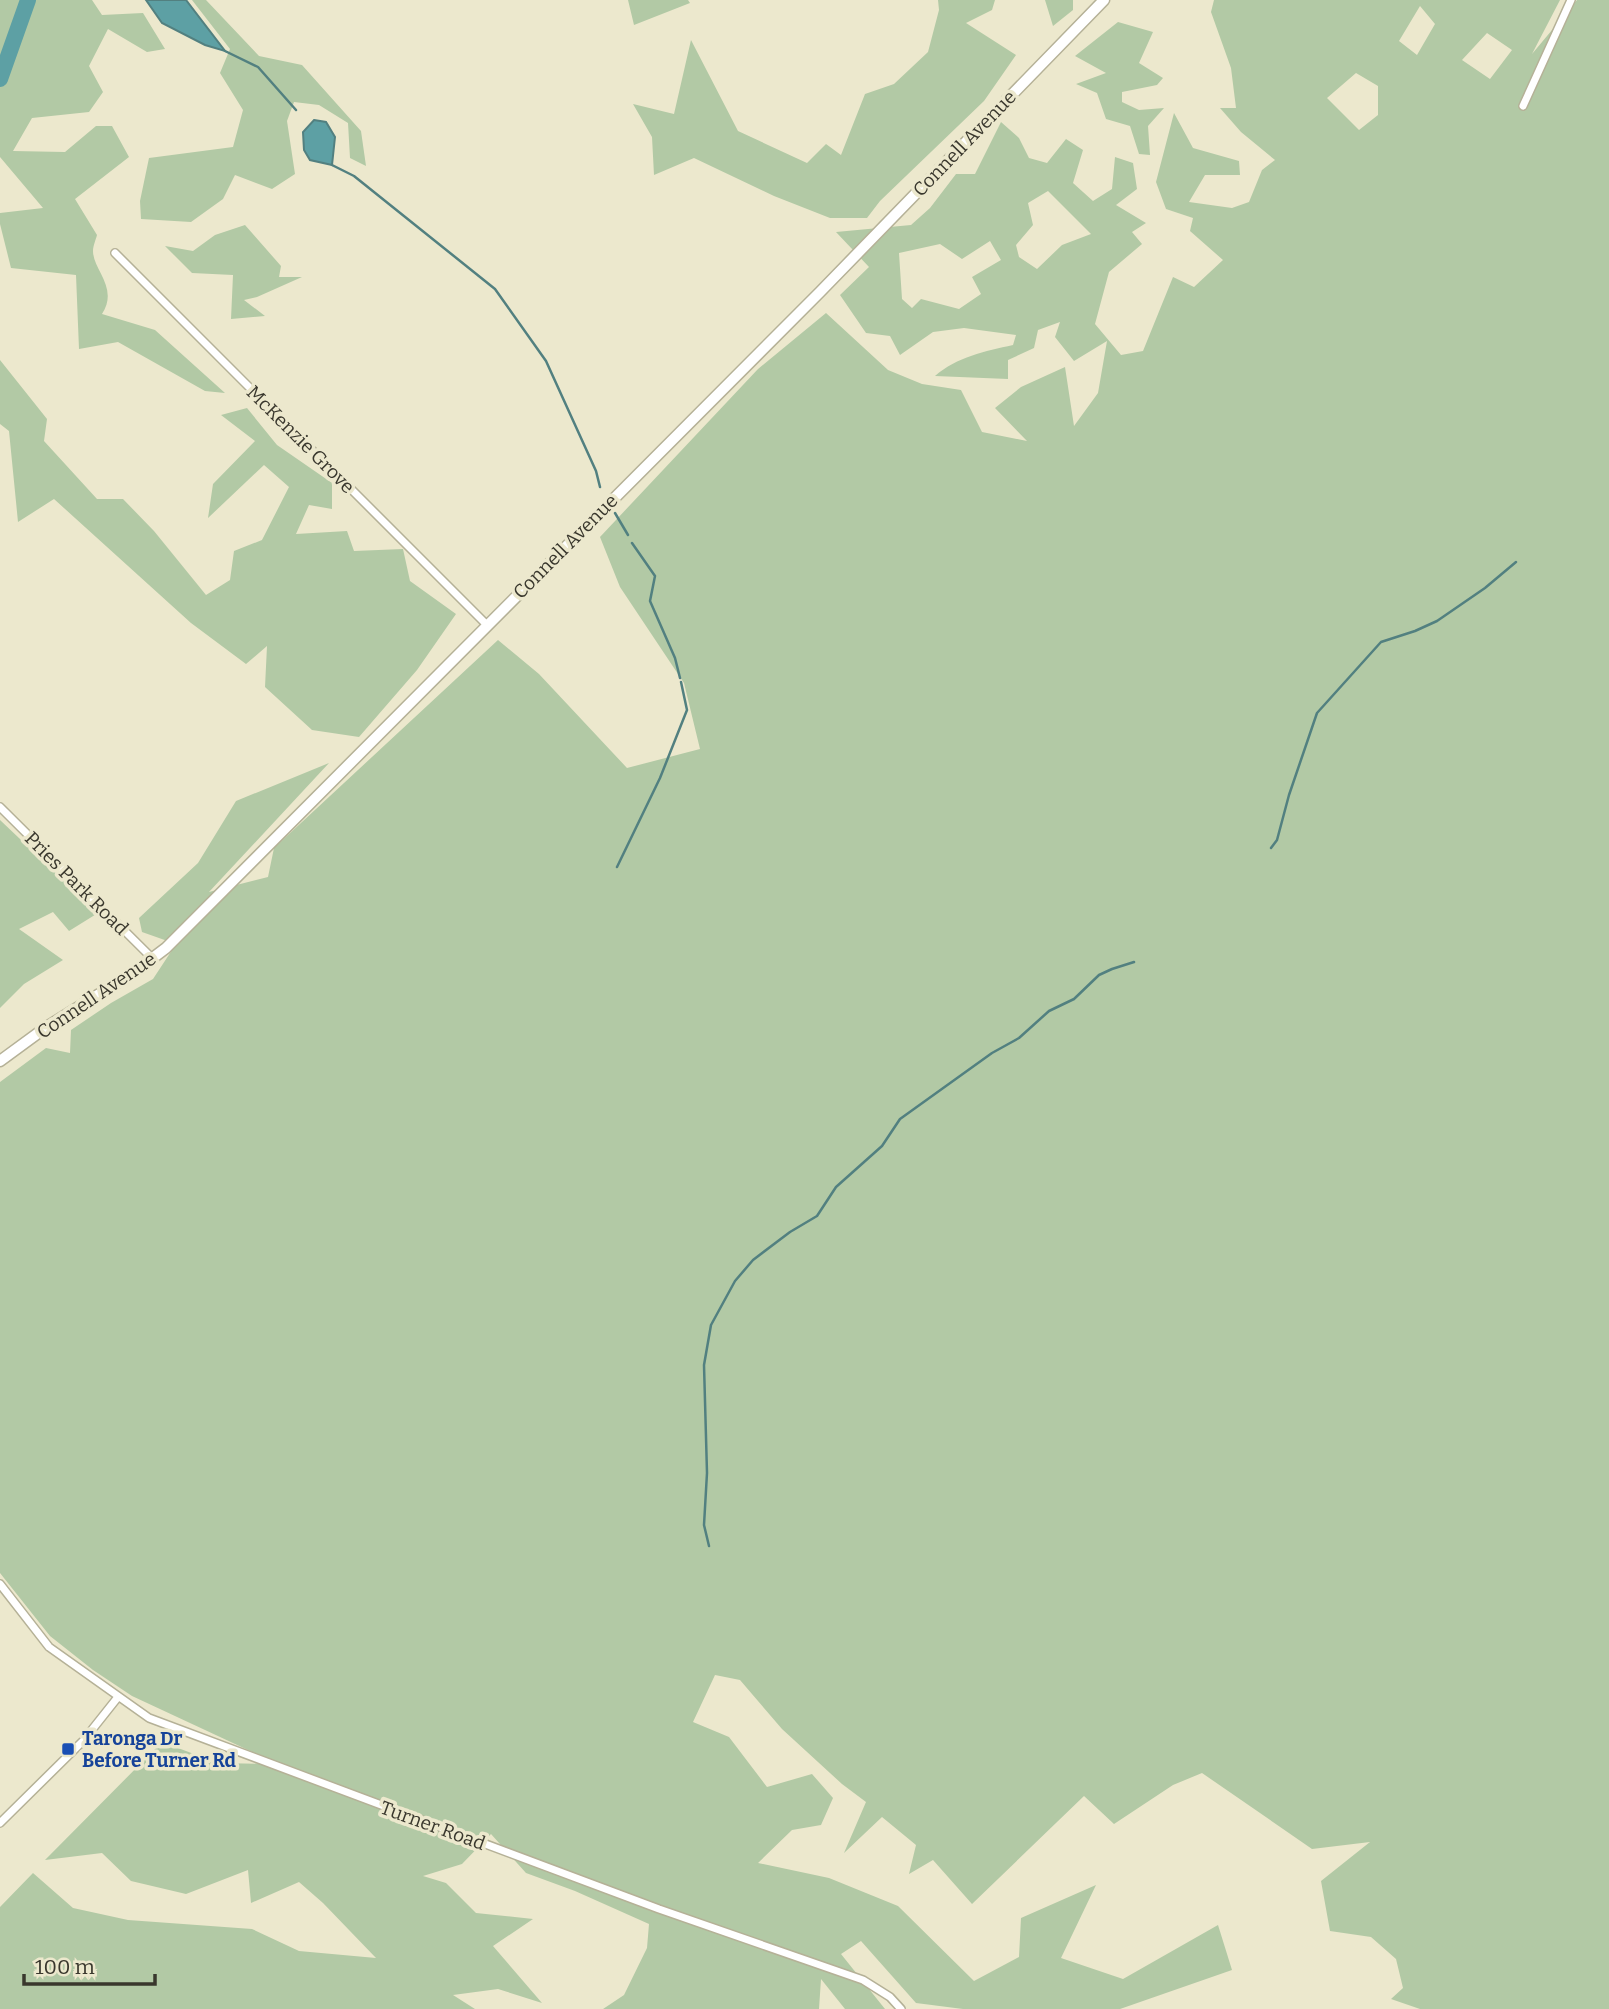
<svg xmlns="http://www.w3.org/2000/svg" width="1609" height="2009" font-family="Bitter,serif">
<style>
.green{fill:#b2c9a5;fill-rule:evenodd}
.water{fill:#5da0a4;stroke:#528080;stroke-width:2}
.lines{fill:none;stroke-linecap:round;stroke-linejoin:round}
.stream{stroke:#528080;stroke-width:2.5}
.river{stroke:#5da0a4;stroke-width:16}
.minor-casing{stroke:#b5b197;stroke-width:10}
.tertiary-casing{stroke:#b5b197;stroke-width:13}
.minor{stroke:#fff;stroke-width:7}
.tertiary{stroke:#fff;stroke-width:10}
.transit-dot{fill:#1a4fb4;stroke:#ece8cd;stroke-width:2.5}
.labels{text-anchor:middle;stroke-width:7;stroke-linejoin:round;paint-order:stroke}
.street-label{font-size:19px;fill:#39372d;stroke:#ece8cd}
.transit-label{font-size:19px;font-weight:bold;fill:#164399;stroke:#ece8cd;text-anchor:start}
</style>
<rect width="100%" height="100%" fill="#ece8cd"/>
<!-- green -->
<path class="green" d="M0,0H92L102,15L143,13L165,49L147,52L108,29L89,66L103,92L89,112L32,118L13,151L65,152L96,126H112L129,157L75,199L97,235C96,239 93,246 93,251C93,270 119,288 102,314L155,330L225,393L205,391L118,342L79,349L76,275L11,268L0,224V213L43,208L0,157Z
M192,0H206L259,56L302,65L361,131L366,166L350,158L348,123L319,105L294,102L287,121L295,174L272,189L235,175L223,199L191,222L141,219L140,201L149,158L233,147L243,110L220,73L230,49Z
M628,0H688L690,3L634,25Z
M938,0H995L992,10L966,23L1016,55L984,101L880,201L867,218H830L774,196L694,158L654,175L652,137L633,104L674,114L691,40L738,131L807,163L826,144L841,155L865,94L894,84L928,52L939,10Z
M1045,0H1073V10L1053,26Z
M1214,0H1560L1532,54L1577,0H1609V2009H1420L1391,1999L1403,1988L1396,1959L1371,1937L1330,1931L1321,1881L1370,1842L1312,1849L1202,1773L1173,1785L1114,1824L1084,1796L972,1904L933,1860L909,1874L916,1845L882,1817L844,1853L866,1802L842,1784L782,1729L740,1680L715,1675L693,1722L729,1737L767,1787L812,1774L833,1798L821,1825L792,1830L758,1863L829,1878L898,1906L974,1981L1019,1957L1021,1918L1096,1885L1061,1958L1123,1979L1218,1925L1232,1970L1120,2009H963L916,2003L861,1941L841,1954L885,2009H845L821,1979L819,2009H603L624,1995L647,1948L649,1924L575,1891L526,1873L491,1834L462,1864L423,1876L446,1883L476,1913L533,1919L493,1946L542,2003L498,1989L453,1995L475,2009H0V1907L33,1873L73,1908L128,1920L252,1929L299,1951L376,1958L323,1903L299,1882L251,1903L248,1870L186,1894L131,1881L102,1853L45,1860L162,1742L218,1763L278,1764L132,1696L93,1670L50,1636L0,1573V1082L46,1048L70,1053L71,1030L111,1003L153,979L176,944L142,932L139,918L198,863L236,801L329,763L209,892L268,877L274,848L498,640L539,674L627,768L700,749L684,683L620,587L600,537L758,369L826,313L888,370L922,384L961,390L982,432L1027,441L995,408L1021,387L1065,367L1074,426L1098,393L1107,341L1074,361L1055,337L1060,322L1038,330L1034,348L1008,360V379L935,376C957,357 985,351 1013,345L1016,335L964,328L933,332L900,355L890,336L866,333L840,295L869,267L836,232L911,225L930,208L956,174H975L1001,122L1019,138L1029,158L1047,163L1066,139L1083,150L1073,183L1093,201L1112,189L1115,157L1133,163L1137,189L1116,205L1146,223L1132,232L1142,244L1109,272L1095,324L1121,355L1143,351L1173,277L1194,287L1223,260L1190,231L1193,218L1166,209L1156,182L1174,113L1193,148L1239,161L1240,175H1205L1189,202L1232,208L1249,202L1262,170L1275,160L1241,132L1220,108H1236L1231,68L1211,12ZM1420,6L1435,24L1417,55L1399,41ZM1487,33L1512,50L1490,79L1462,60ZM1356,73L1378,86V115L1359,130L1327,98ZM1048,191L1091,234L1062,245L1037,269L1019,257L1016,245L1033,225L1028,203ZM990,241L1001,260L972,277L981,294L959,309L921,299L912,308L902,299L899,253L940,244L962,259Z
M1118,22L1153,32L1139,63L1163,78L1157,85L1122,92V102L1139,110L1164,108L1148,126L1150,155L1139,154L1130,126L1106,119L1097,93L1076,84L1106,73L1075,56Z
M245,225L281,266L279,277H302L257,297L244,300L265,316L231,319L233,275L192,273L165,246L193,251L215,235Z
M0,360L47,419L44,441L97,499H123L154,531L206,595L230,580L234,551L262,540L289,487L264,465L208,518L213,484L255,441L221,415L247,408L277,445L332,483V509L309,505L296,534L347,531L354,551L403,549L410,581L456,614L417,670L359,737L312,730L265,687L267,646L246,664L191,623L54,499L18,522L9,431L0,424Z
M0,820L98,913L69,931L53,912L19,929L63,960L24,984L0,1008Z"/>
<!-- water -->
<path class="water" d="M146,0H186L225,51L205,45L162,23Z
M314,120L326,122L335,137L332,165L310,160L304,150L303,132Z"/>
<g class="lines">
<!-- stream -->
<path class="stream" d="M225,51L258,67L296,110
M332,165L354,176L495,289L546,361L596,471L600,487
M615,513L628,535
M632,543L655,576L650,601L675,658L680,678
M1271,848L1277,840L1289,795L1317,713L1381,642L1415,631L1437,621L1485,588L1516,562
M617,867L660,778L687,710L681,682
M709,1546L704,1525L707,1473L704,1365L711,1325L735,1281L753,1260L790,1232L817,1216L836,1187L882,1146L900,1119L992,1053L1019,1038L1049,1011L1074,999L1099,975L1112,969L1134,962"/>
<!-- river -->
<path class="river" d="M0,79L28,0"/>
<defs>
<path id="minor" d="M1523,106L1571,0
M115,253L487,625
M0,807L153,959
M0,1584L49,1647L149,1718L659,1909L863,1980L890,1997L901,2009
M0,1823L83,1741L118,1697"/>
<path id="tertiary" d="M0,1061L45,1028L133,973L166,948L820,292L1104,0"/>
</defs>
<!-- minor casing -->
<use href="#minor" class="minor-casing"/>
<!-- tertiary casing -->
<use href="#tertiary" class="tertiary-casing"/>
<!-- minor -->
<use href="#minor" class="minor"/>
<!-- tertiary -->
<use href="#tertiary" class="tertiary"/>
</g>
<!-- markers -->
<rect class="transit-dot" x="61" y="1742" width="14" height="14" rx="3.5"/>
<g class="labels">
<!-- street labels -->
<g class="street-label">
<text transform="translate(964 143) rotate(-46)" y="7">Connell Avenue</text>
<text transform="translate(301 439) rotate(45)" y="7">McKenzie Grove</text>
<text transform="translate(565 546) rotate(-45)" y="7">Connell Avenue</text>
<text transform="translate(77 883) rotate(45)" y="7">Pries Park Road</text>
<text transform="translate(96 995) rotate(-34)" y="7">Connell Avenue</text>
<text transform="translate(433 1825) rotate(20)" y="7">Turner Road</text>
</g>
<!-- transit labels -->
<g class="transit-label">
<text x="82" y="1745">Taronga Dr<tspan x="82" dy="22">Before Turner Rd</tspan></text>
</g>
</g>
<!-- scale -->
<path d="M24 1974v10h131v-10" fill="none" stroke="#39372d" stroke-width="3.5"/>
<text x="35" y="1974" font-size="21" fill="#39372d" stroke="#ece8cd" stroke-width="5" paint-order="stroke">100 m</text>
</svg>
